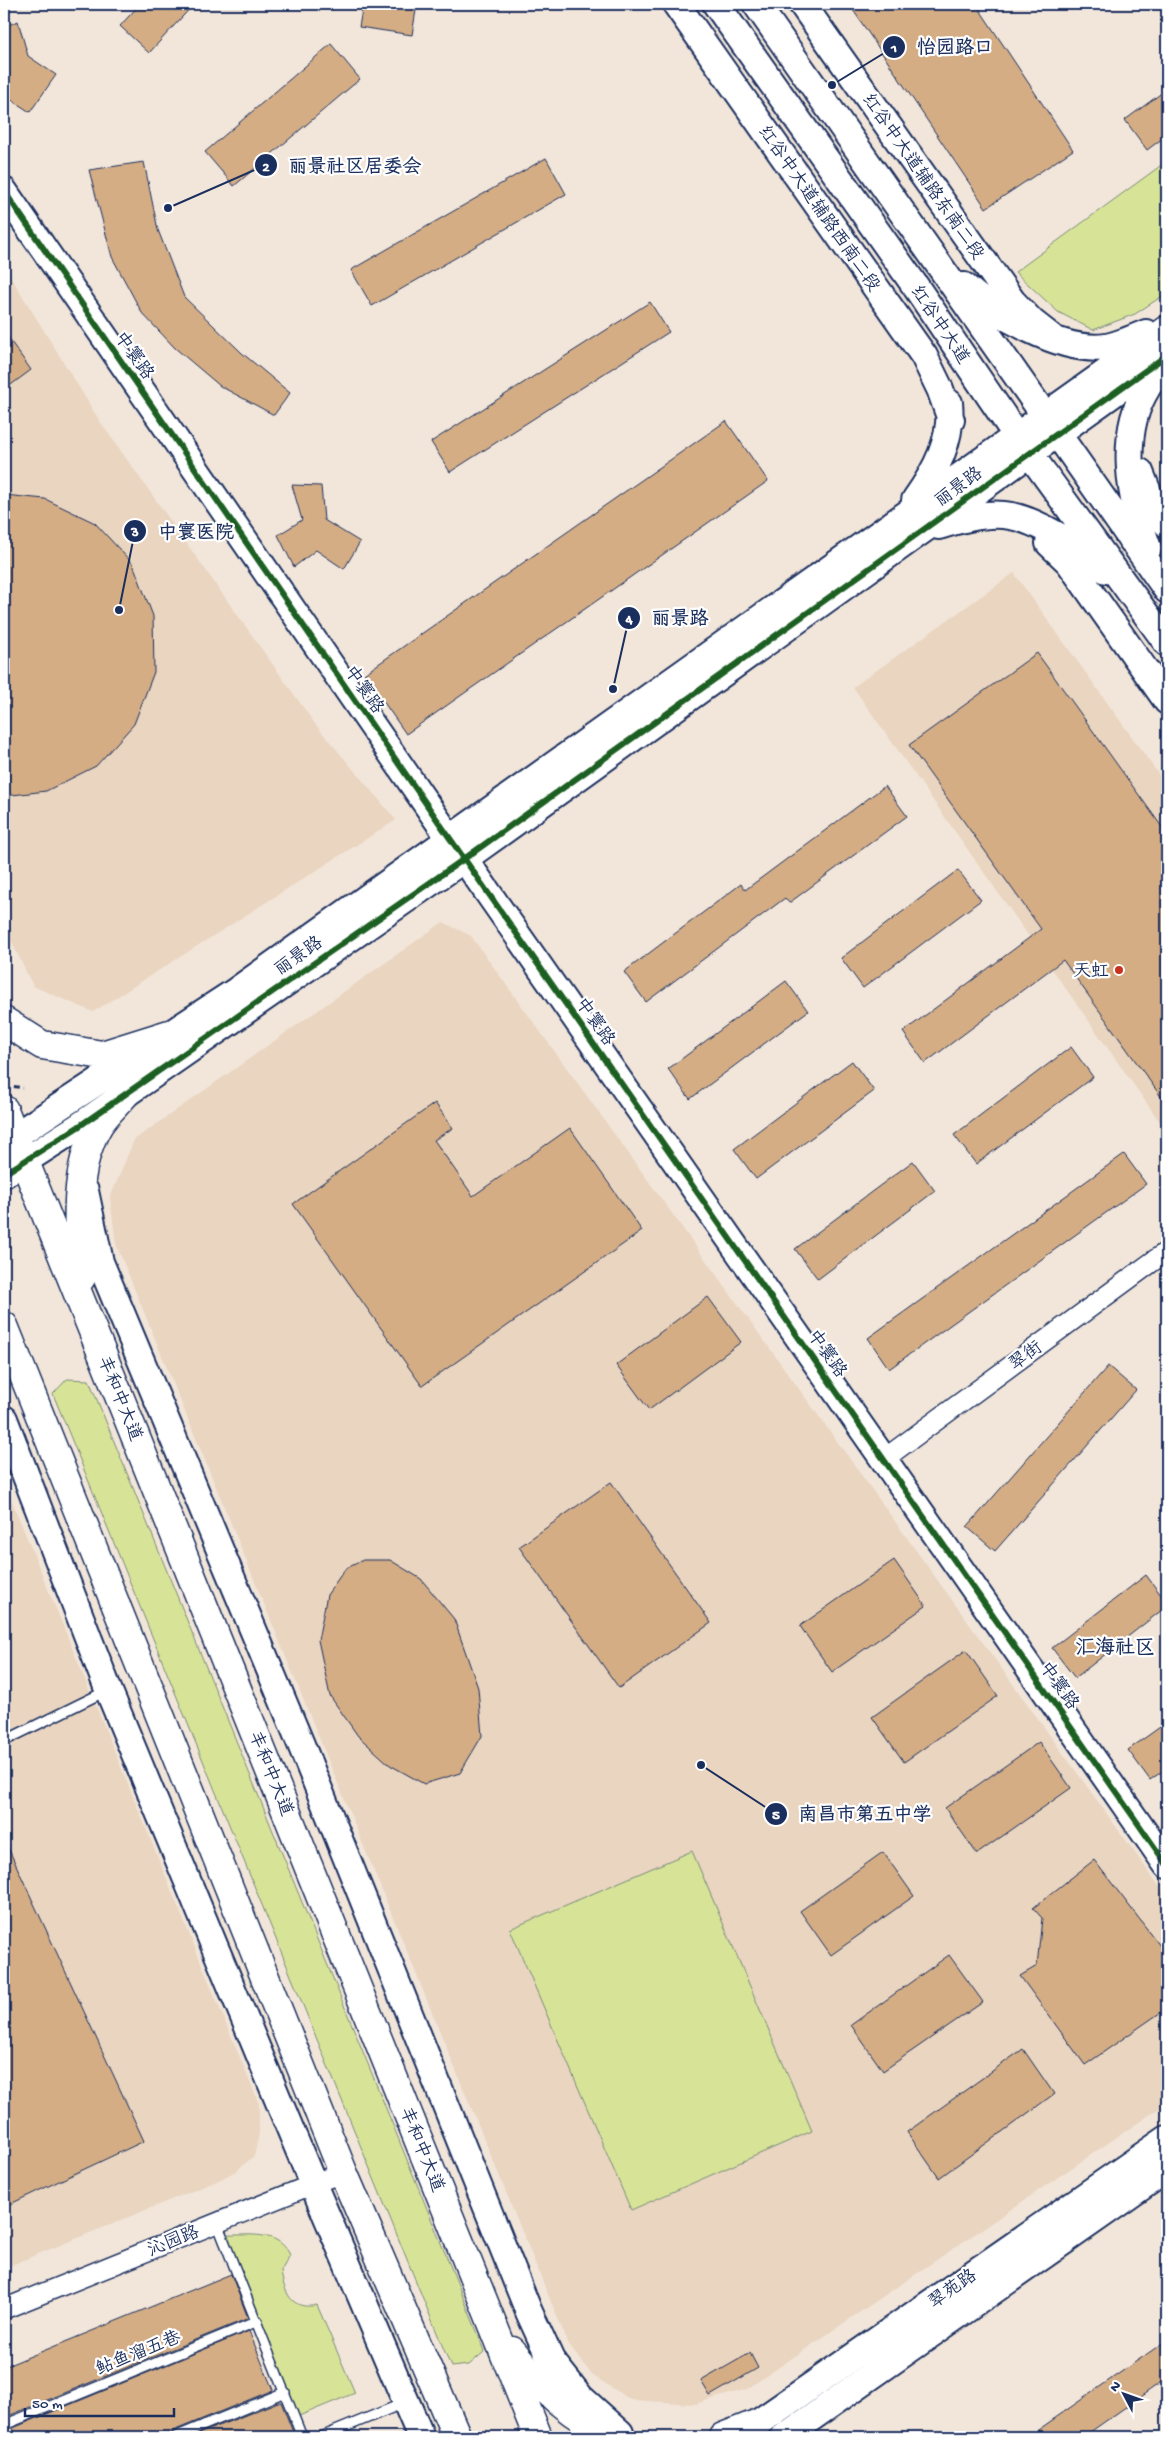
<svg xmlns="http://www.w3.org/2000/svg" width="1171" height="2441" font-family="'Gochi Hand','LXGW WenKai TC',sans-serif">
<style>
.built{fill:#e9d5c0}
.green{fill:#d7e497;stroke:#798a7a}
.building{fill:#d4ad85;stroke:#1b2f5e}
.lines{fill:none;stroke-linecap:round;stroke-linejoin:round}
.lane-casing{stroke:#1b2f5e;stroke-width:12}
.street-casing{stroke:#1b2f5e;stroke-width:22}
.secondary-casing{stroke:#1b2f5e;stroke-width:30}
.primary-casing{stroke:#1b2f5e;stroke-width:31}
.path{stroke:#1b2f5e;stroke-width:3;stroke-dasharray:5 4;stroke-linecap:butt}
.lane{stroke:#fff;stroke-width:9}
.street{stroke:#fff;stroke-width:19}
.secondary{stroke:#fff;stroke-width:26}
.primary{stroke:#fff;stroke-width:28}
.cycleway-casing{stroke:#fff;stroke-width:9}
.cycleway{stroke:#1b5e20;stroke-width:6}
.poi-dot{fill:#c8321e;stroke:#fff;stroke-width:2}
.labels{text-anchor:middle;stroke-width:4.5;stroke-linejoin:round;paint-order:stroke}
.street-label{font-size:18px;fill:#1b2f5e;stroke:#fff}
.poi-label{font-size:18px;fill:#1b2f5e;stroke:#fff;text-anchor:end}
.quarter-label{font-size:20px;font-weight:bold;fill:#1b2f5e;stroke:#fff}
.leader{fill:none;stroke:#1b2f5e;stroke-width:2}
.callout-dot{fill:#1b2f5e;stroke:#fff;stroke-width:2}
.mark-label{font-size:15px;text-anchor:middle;font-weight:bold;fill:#fff}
.callout-label{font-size:19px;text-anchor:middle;font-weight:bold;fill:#1b2f5e;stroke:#fff;stroke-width:4.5;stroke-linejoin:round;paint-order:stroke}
</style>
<rect width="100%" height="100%" fill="#f2e6da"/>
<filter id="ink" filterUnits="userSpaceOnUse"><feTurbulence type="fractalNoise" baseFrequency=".02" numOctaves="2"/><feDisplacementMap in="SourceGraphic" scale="10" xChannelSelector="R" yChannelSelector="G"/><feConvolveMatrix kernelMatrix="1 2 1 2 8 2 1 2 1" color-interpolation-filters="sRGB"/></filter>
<g filter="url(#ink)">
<!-- built -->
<path class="built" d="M4,266L101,423L315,724L396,820L93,1012L33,986L4,926Z
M1014,573L1167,786V1132L853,687Z
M443,922L471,936L1167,1897V2103L747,2389L695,2404L631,2400L592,2375L568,2343L116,1244L110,1198L134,1140Z
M9,1494L259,2104V2134L254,2156L236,2171L217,2181L4,2268V1496Z"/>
<!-- green -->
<path class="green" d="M1167,161V293L1135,314L1093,330L1058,312L1015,272Z
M67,1379L89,1380L485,2351L469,2365L451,2367L53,1394Z
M692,1851L812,2131L631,2210L510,1929Z
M223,2235C248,2236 278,2229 290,2255L281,2271C284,2293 292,2311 317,2305L355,2393L299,2416Z"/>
<!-- building -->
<path class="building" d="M140,4H194L149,53L120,26Z
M363,4H417L412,35L359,27Z
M849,4H976L1073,150L986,208Z
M18,21L28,56L56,75L30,112L4,95V27Z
M331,44L360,79L234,186L205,152Z
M1167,89V135L1147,150L1125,120Z
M546,158L566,194L372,306L351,270Z
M144,162L158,230L184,297L242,353L290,393L274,415L220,386L175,348L142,313L112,257L89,170Z
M650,302L669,332L450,472L431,442Z
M4,332L31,370L4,390Z
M726,421L768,481L406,734L364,674Z
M292,485L321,486L324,520L360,542L344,569L316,550L294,567L278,535L302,520Z
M4,495L45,499L95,523L133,564L153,616L154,672L134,724L96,766L46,791L4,796Z
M1037,653L1167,834V1105L1063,960L925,1063L903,1032L1041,929L909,745Z
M885,786L907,816L789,903L785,898L646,1002L624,972L741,884L745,890Z
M958,870L981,900L863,988L841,958Z
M786,981L808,1011L690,1099L668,1069Z
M1071,1047L1093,1077L976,1164L954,1135Z
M852,1061L874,1091L756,1179L734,1149Z
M435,1103L453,1128L434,1140L473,1196L570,1128L642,1231L422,1386L293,1204Z
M1124,1154L1146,1184L889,1369L868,1338Z
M913,1161L935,1191L818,1279L795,1249Z
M708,1297L741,1342L649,1410L616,1365Z
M1108,1366L1136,1390L995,1551L967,1527Z
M611,1482L711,1623L619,1688L519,1547Z
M363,1560H390L421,1579L454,1619L478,1688L482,1736L460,1773L424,1784L390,1765L358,1736L330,1696L318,1640L327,1595L345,1569Z
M894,1560L926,1606L832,1672L800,1626Z
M1146,1575L1167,1603V1606L1075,1678L1052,1648Z
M966,1650L998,1696L904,1762L872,1717Z
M1167,1722V1768L1150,1780L1128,1750Z
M1039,1742L1071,1788L977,1854L945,1808Z
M4,1839L144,2141L4,2207Z
M883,1852L914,1896L831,1955L800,1911Z
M1094,1860L1167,1955V2008L1085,2065L1020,1976L1037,1966L1042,1918L1033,1908Z
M949,1955L983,2002L883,2071L851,2025Z
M1023,2049L1054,2094L939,2178L907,2132Z
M231,2274L248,2318L244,2320L8,2416L4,2405V2367Z
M249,2331L273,2390L173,2431L169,2437H17L13,2428Z
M1167,2340V2378L1083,2437H1028Z
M750,2353L758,2368L710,2396L701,2381Z
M278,2402H281L295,2437H191Z"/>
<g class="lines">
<defs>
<path id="lane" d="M4,1741L106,1691
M217,2223L302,2437
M4,2425L258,2321
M175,2437L285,2392
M321,2437L404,2403"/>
<path id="street" d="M884,1459L1167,1251
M4,2309L343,2172"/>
<path id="secondary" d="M676,4L924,356L940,389L951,420
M716,4L916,287L1016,435L1167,643
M756,4L1167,590
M802,4L1012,301L1032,322L1055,340
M4,191L449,837L1167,1865
M964,286C996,315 1061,353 1106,347C1119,345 1134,338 1146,333
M1140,472L1152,502L1167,524
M915,500C936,471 953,439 949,403
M939,526C960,519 982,513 1004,515C1037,518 1081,549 1106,570
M1049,543L1069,562L1167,701
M1148,548C1130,500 1118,434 1147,388C1152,379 1160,372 1167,364
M4,1143L236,991L1167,329
M4,1174L78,1127L464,859L1167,355
M85,1191L100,1262L300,1742L529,2312L551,2360L581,2398L620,2433
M4,1419L108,1689L313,2184L421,2437
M739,2436L1167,2139
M784,2437L1167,2169"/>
<path id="primary" d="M4,1021L42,1045L102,1055L169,1034
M4,1110L538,2437
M81,1278C78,1232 73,1168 98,1126C105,1114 117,1104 126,1093
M4,1326L343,2172L457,2437
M512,2351C544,2390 572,2420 620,2437
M723,2437L756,2424"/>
</defs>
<!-- lane casing -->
<use href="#lane" class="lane-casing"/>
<!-- street casing -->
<use href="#street" class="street-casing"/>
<!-- secondary casing -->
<use href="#secondary" class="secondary-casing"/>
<!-- primary casing -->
<use href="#primary" class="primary-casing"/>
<!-- path -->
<path class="path" d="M5,1085L23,1088"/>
<!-- lane -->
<use href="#lane" class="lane"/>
<!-- street -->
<use href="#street" class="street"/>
<!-- secondary -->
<use href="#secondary" class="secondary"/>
<!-- primary -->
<use href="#primary" class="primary"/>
<defs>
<path id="cycleway" d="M4,191L449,837L1167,1865
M4,1174L78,1127L464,859L1167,355"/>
</defs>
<!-- cycleway casing -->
<use href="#cycleway" class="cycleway-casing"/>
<!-- cycleway -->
<use href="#cycleway" class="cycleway"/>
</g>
</g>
<!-- markers -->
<circle class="poi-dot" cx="1119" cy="970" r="5"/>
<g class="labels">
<!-- street labels -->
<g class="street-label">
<text transform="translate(924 176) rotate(55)" y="6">红谷中大道辅路东南二段</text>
<text transform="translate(820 208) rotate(55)" y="6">红谷中大道辅路西南二段</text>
<text transform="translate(941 324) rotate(56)" y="6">红谷中大道</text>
<text transform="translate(135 355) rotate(55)" y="6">中寰路</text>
<text transform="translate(958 486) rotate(-36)" y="6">丽景路</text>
<text transform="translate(365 689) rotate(55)" y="6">中寰路</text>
<text transform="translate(298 955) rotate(-35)" y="6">丽景路</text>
<text transform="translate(596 1021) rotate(55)" y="6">中寰路</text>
<text transform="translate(828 1353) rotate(55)" y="6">中寰路</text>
<text transform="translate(1025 1355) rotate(-36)" y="6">翠街</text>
<text transform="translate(121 1398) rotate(68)" y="6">丰和中大道</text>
<text transform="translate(1060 1685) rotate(55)" y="6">中寰路</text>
<text transform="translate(272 1773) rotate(68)" y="6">丰和中大道</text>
<text transform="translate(423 2149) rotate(68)" y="6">丰和中大道</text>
<text transform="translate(173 2240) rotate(-22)" y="6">沁园路</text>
<text transform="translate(952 2288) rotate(-35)" y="6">翠苑路</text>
<text transform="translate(138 2352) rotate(-22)" y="6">鲇鱼溜五巷</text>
</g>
<!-- poi labels -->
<g class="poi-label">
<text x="1109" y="976">天虹</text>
</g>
<!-- quarter labels -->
<g class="quarter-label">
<text x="1115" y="1653">汇海社区</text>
</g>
</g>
<!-- callouts -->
<path class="leader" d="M832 85L894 47M168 208L266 165M119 610L135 531M613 689L629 618M701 1765L776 1814"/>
<g class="callout-dot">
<circle cx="832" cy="85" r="5"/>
<circle cx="168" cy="208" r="5"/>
<circle cx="119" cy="610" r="5"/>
<circle cx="613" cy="689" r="5"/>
<circle cx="701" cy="1765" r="5"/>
<circle cx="894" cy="47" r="12"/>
<circle cx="266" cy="165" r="12"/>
<circle cx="135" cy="531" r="12"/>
<circle cx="629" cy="618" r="12"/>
<circle cx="776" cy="1814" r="12"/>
</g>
<g class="mark-label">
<text x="894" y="52">1</text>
<text x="266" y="171">2</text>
<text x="135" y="536">3</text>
<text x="629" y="623">4</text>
<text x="776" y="1819">5</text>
</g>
<g class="callout-label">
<text x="955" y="53">怡园路口</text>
<text x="355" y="172">丽景社区居委会</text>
<text x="196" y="538">中寰医院</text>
<text x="680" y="624">丽景路</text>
<text x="865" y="1820">南昌市第五中学</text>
</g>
<!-- margin -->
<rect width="1171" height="2441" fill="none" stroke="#fff" stroke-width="20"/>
<rect x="10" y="10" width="1151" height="2421" fill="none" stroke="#1b2f5e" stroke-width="2" filter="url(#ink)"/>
<!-- north arrow -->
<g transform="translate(1124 2394) rotate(311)" stroke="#ffffff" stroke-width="4" paint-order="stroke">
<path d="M0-4L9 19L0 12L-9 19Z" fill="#1b2f5e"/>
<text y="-8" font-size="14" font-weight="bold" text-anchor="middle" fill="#1b2f5e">N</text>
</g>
<!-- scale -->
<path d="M25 2408v8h149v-8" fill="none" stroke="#1b2f5e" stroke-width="2.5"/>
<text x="32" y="2408" font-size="15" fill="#1b2f5e" stroke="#ffffff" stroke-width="4" paint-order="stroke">50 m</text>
</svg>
